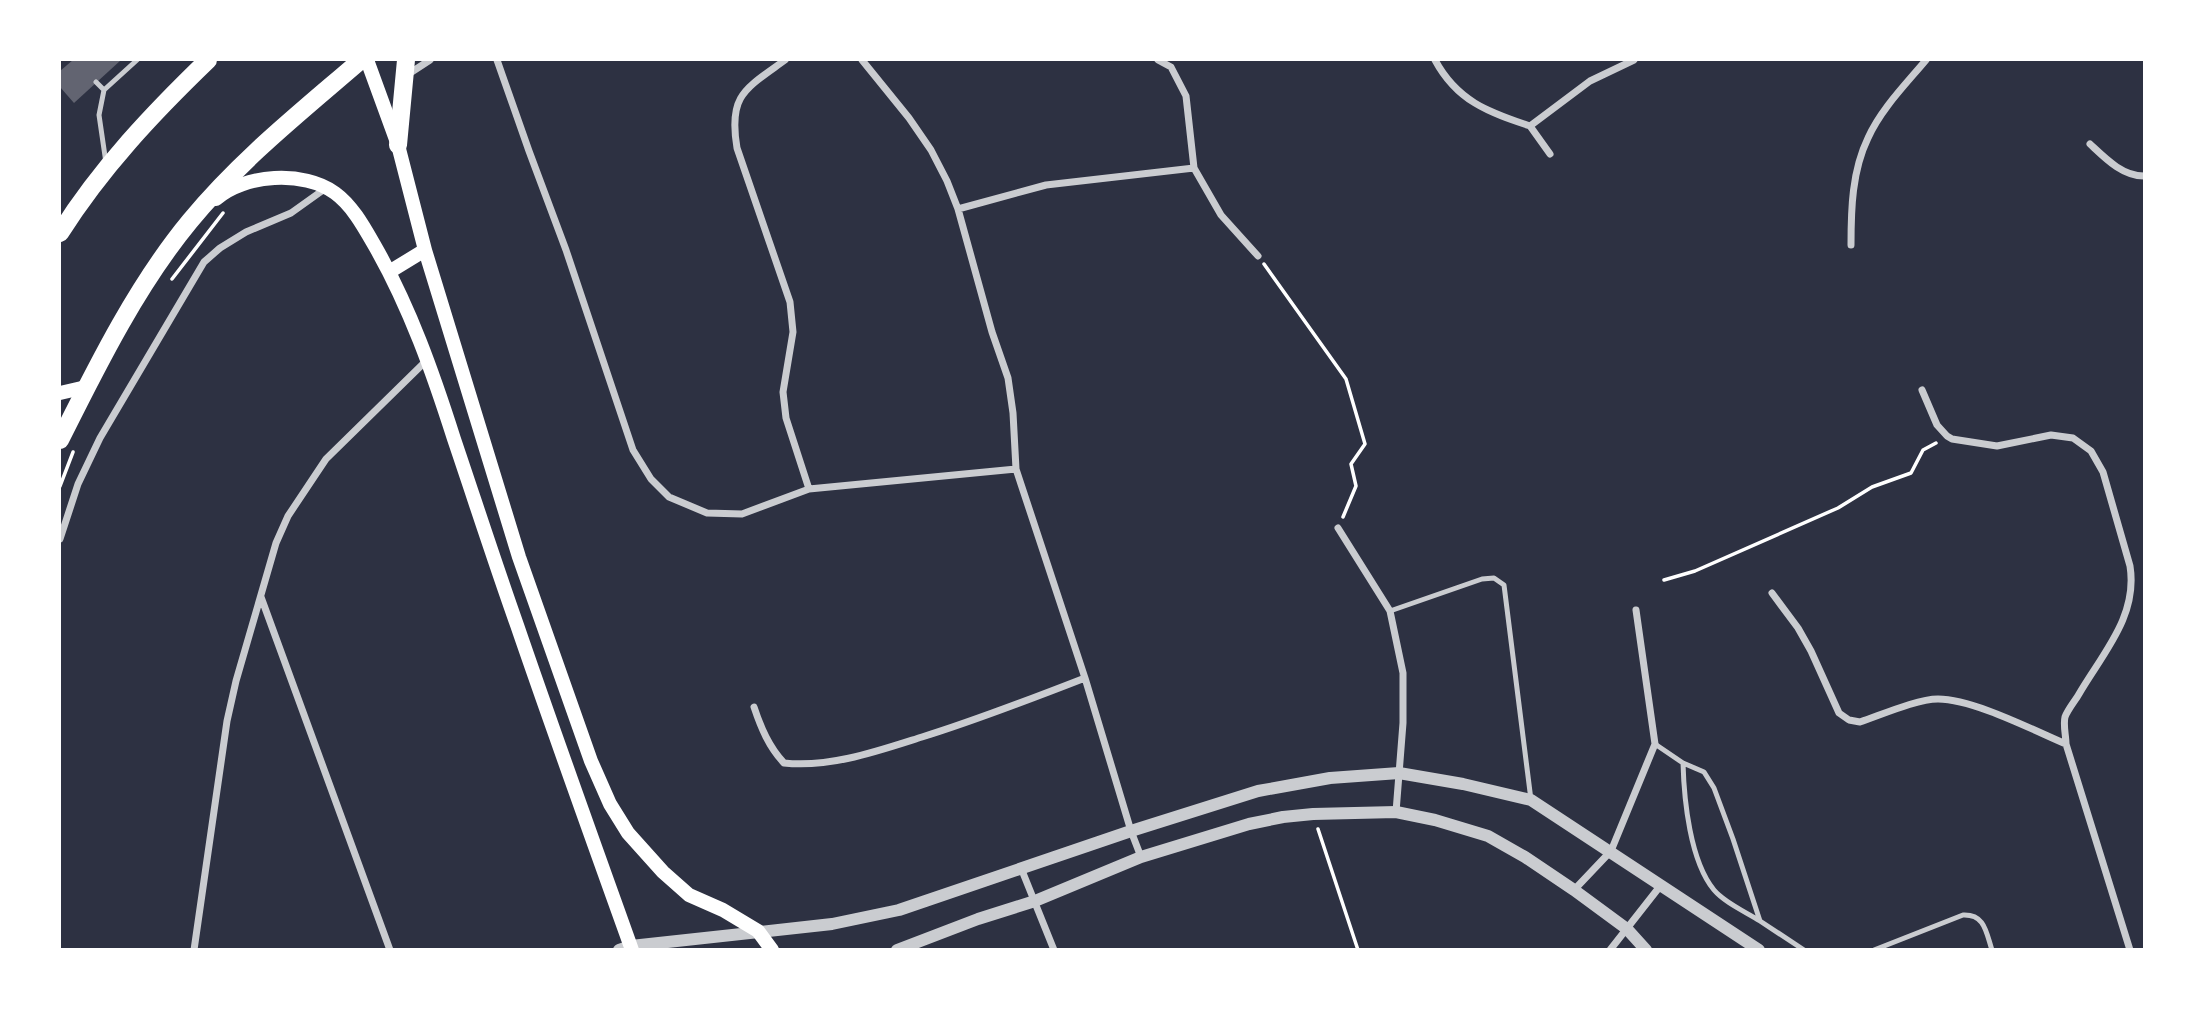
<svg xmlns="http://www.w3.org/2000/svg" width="2204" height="1009" font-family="Rubik,sans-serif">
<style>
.building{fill:#626471}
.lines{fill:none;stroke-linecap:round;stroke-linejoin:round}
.path{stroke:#fff;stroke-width:3.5}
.service{stroke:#caccd0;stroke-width:5}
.minor{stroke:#caccd0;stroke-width:7}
.tertiary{stroke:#caccd0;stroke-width:12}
.secondary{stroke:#fff;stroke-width:14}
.primary{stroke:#fff;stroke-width:18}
</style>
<rect width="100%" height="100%" fill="#2d3142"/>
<!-- building -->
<path class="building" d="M73,60H121L74,103L60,87V71Z"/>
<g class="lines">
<!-- path -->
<path class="path" d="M1264,264L1346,379L1365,444L1351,464L1356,486L1343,517
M172,279L223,213
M60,486L73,452
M1664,580L1695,571L1838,508L1872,487L1911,473L1923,450L1936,443
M1318,829L1358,950"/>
<!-- service -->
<path class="service" d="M96,82L104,90
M106,163L99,115L104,90L137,60
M1390,611L1482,579L1494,578L1504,585L1531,800
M1655,744L1683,763L1704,772L1714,788L1733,839L1760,921L1804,950
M1683,763C1684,800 1690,861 1714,890C1725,903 1746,912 1760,921
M1874,950L1963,915C1985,914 1986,932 1992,950"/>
<!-- minor -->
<path class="minor" d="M497,60L529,151L566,250L633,450L651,479L669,497L707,513L742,514L809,489L1016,469
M785,60C745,89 728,95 737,148L790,302L793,332L783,392L786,418L809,489
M862,60L909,118L931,150L947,181L958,209L992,332L1008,378L1013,413L1016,469L1085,678L1131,831L1141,857
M1158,60L1171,67L1186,96L1194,168L1221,215L1258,256
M1435,60C1457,101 1488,112 1530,126
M407,75L430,60
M2090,144C2105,158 2122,176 2144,176
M1550,154L1530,126L1590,81L1634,60
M958,209L1046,185L1194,168
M1851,245C1851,209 1852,171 1868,138C1881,109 1906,84 1926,60
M1922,390L1937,425L1947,436L1952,439L1997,446L2051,435L2073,438L2091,451L2103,472L2130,566C2138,616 2103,653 2079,694C2075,701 2068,709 2065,717C2063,725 2066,736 2066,744L2130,950
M1338,528L1390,611L1403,673V723L1396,812
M60,539L78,484L100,438L204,262L220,248L246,232L291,213L326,188
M1772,593L1798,628L1811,651L1839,713L1849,720L1860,722C1881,715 1917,699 1938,699C1973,699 2033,730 2066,744
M261,597L390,950
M754,707C761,728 769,747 784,763C830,768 878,751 922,737C977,720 1031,699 1085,678
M1021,868L1054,950
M1574,890L1611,851L1655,744L1636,610
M194,950L227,721L236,681L276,543L288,516L326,459L428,359
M1610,950L1661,885"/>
<!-- tertiary -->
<path class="tertiary" d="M619,950L631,946L832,924L899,910L1131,831L1258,791L1330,778L1399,773L1463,784L1531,800L1759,950
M897,950L978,919L1035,901L1141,857L1249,824L1283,817L1313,814L1396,812L1435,820L1488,836L1525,857L1574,890L1627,929L1646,950"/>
<!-- secondary -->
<path class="secondary" d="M367,60L398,145L425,250L519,557L591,761L610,804L628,833L663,872L689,895L723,910L758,931L772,950
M216,199C244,174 304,170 335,193C353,206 365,229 376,248C410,308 433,373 454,439C475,501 495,563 517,625C554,733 593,841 632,950
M389,272L425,250
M60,393L86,387"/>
<!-- primary -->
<path class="primary" d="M398,145L406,60
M60,233C101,168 153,113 208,60
M60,440C97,366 137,285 190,221C240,160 302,111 361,60"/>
</g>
<!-- border -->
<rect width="2204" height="1009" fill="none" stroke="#ffffff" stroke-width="122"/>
</svg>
